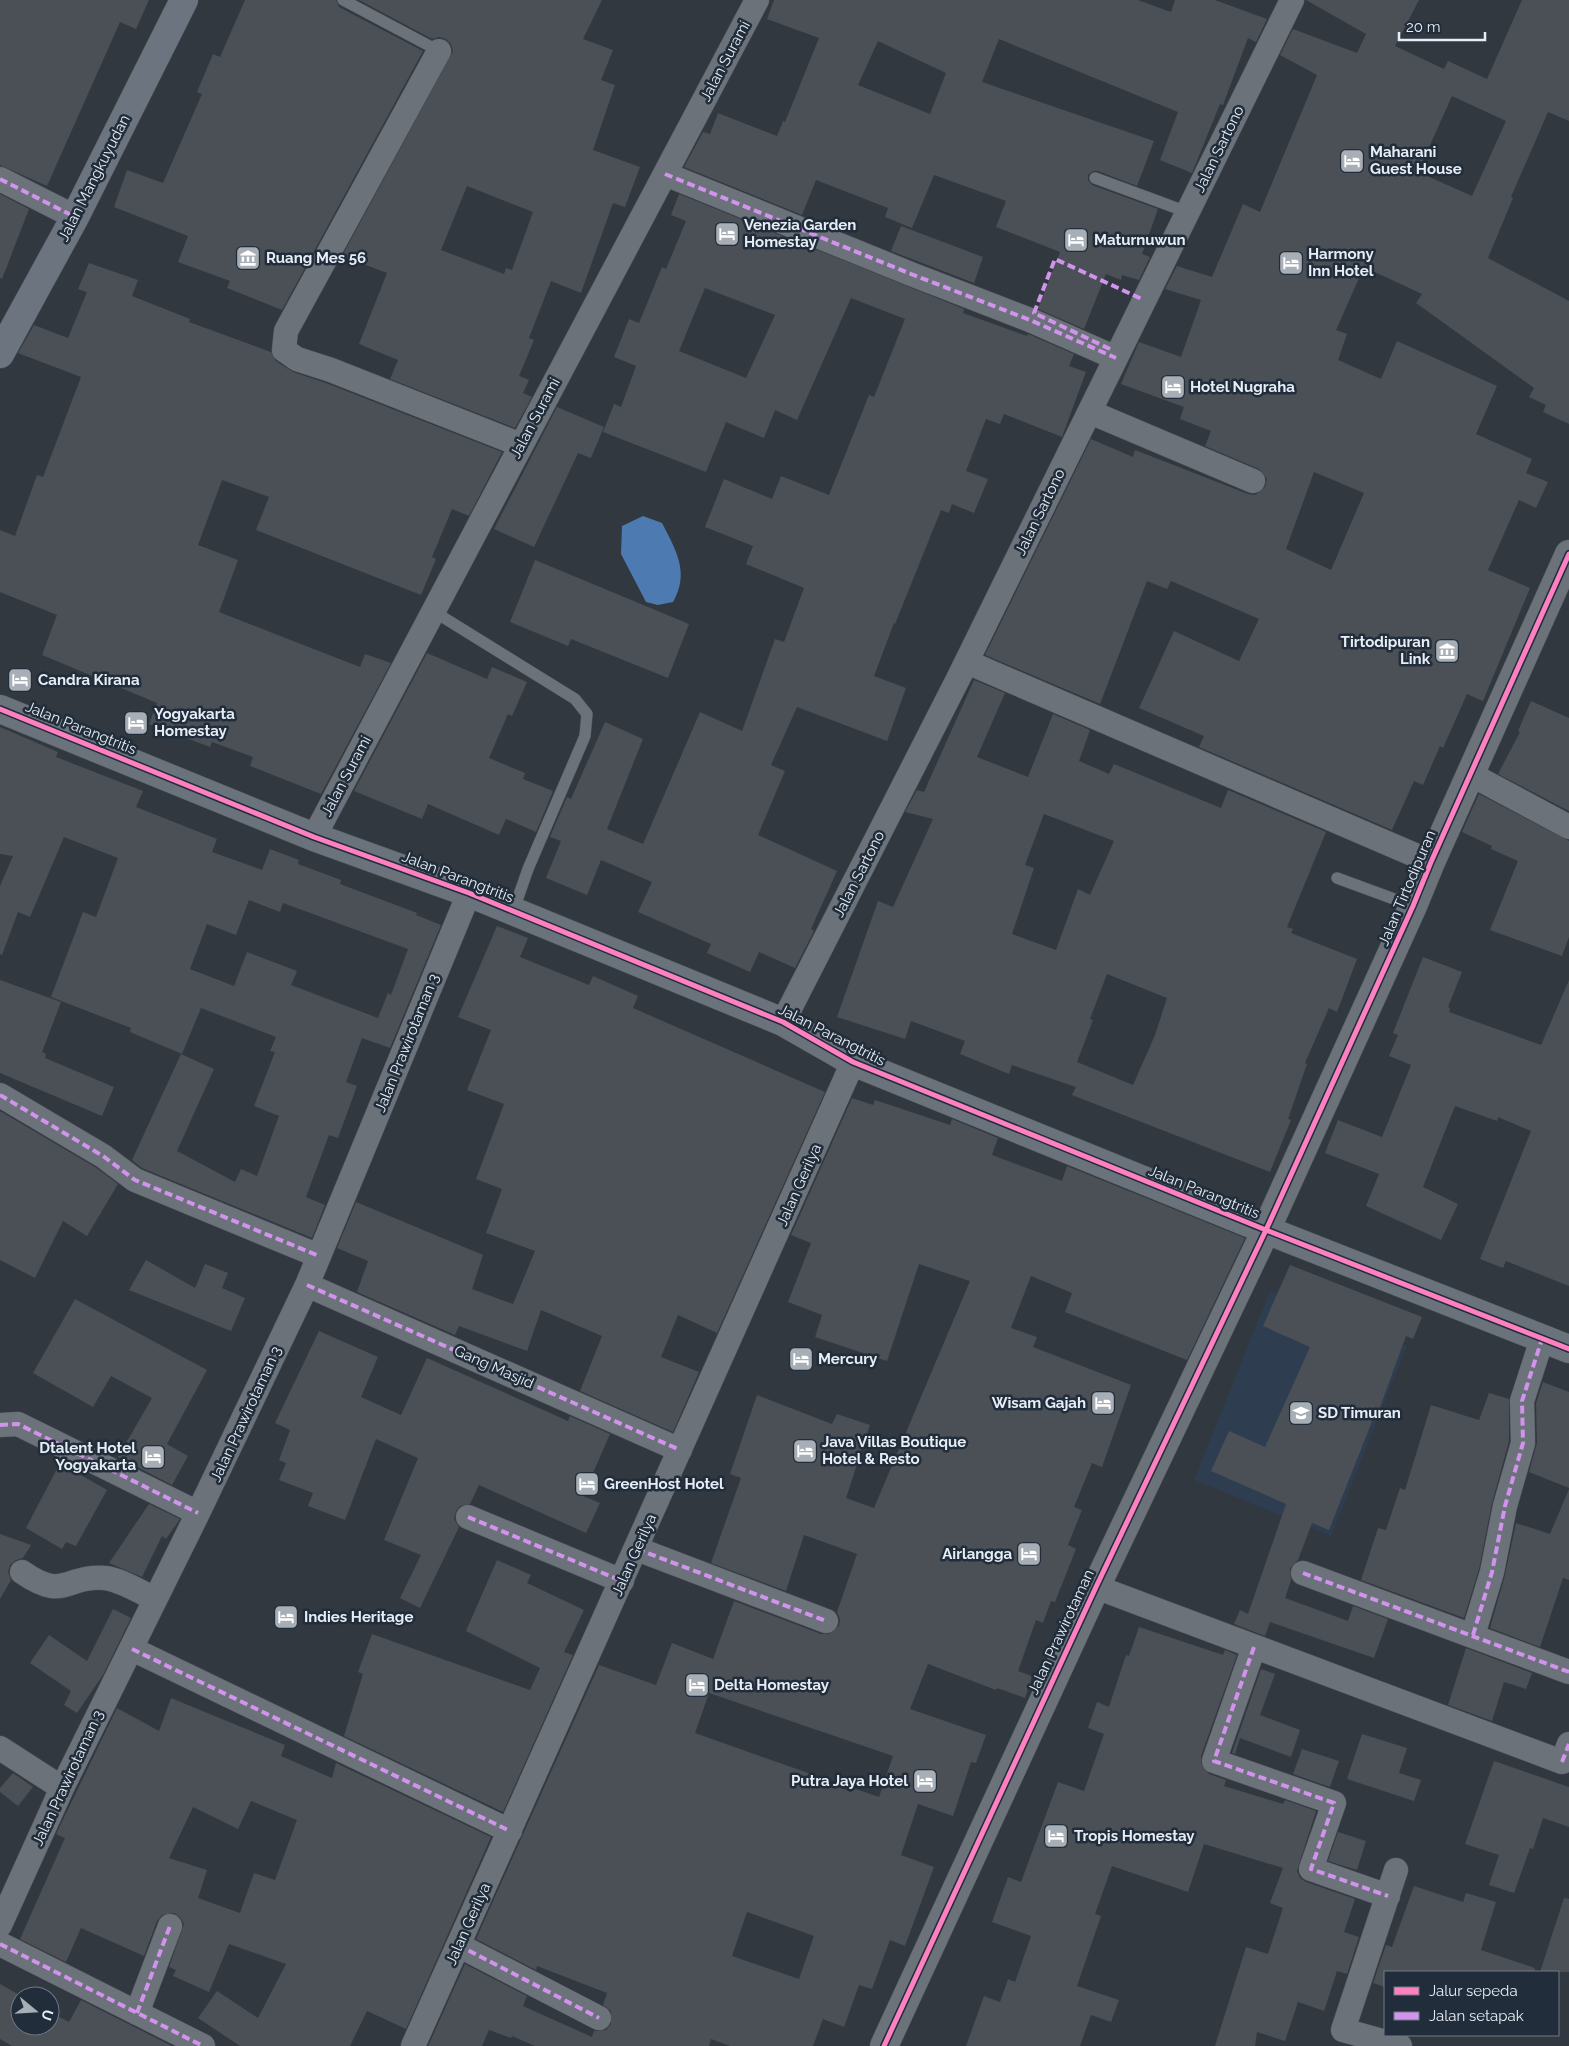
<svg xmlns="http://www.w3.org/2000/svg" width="1569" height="2046" font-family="Raleway,sans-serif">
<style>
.built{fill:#2e3d4f}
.water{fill:#4d7ab1}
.building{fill:#4b5056;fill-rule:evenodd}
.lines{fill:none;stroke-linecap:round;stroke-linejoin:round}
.service-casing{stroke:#4f555b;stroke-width:12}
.minor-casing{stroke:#4f555b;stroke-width:25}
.tertiary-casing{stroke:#4f555b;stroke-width:29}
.secondary-casing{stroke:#4f555b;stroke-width:29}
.primary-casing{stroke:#4f555b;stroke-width:29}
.service{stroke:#6b727a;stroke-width:11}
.minor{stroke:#6b727a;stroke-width:24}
.tertiary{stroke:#6b727a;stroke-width:28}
.secondary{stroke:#6c747f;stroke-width:28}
.primary{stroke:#6a737b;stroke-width:28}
.quiet{stroke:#d193ec;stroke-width:4;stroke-dasharray:8 4;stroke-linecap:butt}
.cycleway-casing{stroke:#212d3a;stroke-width:8}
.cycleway{stroke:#ff80c0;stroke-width:5}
.labels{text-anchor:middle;stroke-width:5;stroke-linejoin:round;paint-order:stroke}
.street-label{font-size:15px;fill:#e6edf6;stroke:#212d3a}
.poi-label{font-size:15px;font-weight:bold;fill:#e6edf6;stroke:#212d3a;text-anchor:start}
</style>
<rect width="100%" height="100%" fill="#31383f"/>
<!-- built -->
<path class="built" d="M1270,1291L1407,1346L1331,1536L1194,1480Z"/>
<!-- water -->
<path class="water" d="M643,516L662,523C676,550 690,573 673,602L658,605L646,602L621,554L622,526Z"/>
<!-- building -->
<path class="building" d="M0,0H149L136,29L120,22L47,186L0,165Z
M245,0H336L339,7L423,51L282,310L227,288L230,281L178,262L188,236L114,207L127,170L163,183L202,94L197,92L213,54L220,57Z
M359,0H602L583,39L613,50L601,80L615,85L593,150L640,167L625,207L613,203L581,293L551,281L529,338L534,340L519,376L529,380L523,393L532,397L515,428L390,379L398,360L359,344L387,273L342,256L453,51L451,44L446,39L439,37L432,39ZM467,186L533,212L512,270L506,268L504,274L441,250Z
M774,0H1138L1171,12L1175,0H1215L1267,19L1256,42L1248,38L1223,105L1220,104L1192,173L1160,160L1178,112L999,39L982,82L1154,141L1137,186L1098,171H1093L1088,175V180L1092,185L1158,209L1142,254L1150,257L1139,280L1122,275L1121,280L1106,274L1084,329L1038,309L1060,252L996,227L1006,201L934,175L912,228L885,217L888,208L816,180L802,215L684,167L703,132L710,134L718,113L777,136L783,121L785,122L819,38L767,19ZM878,41L946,73L930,114L858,85Z
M1306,0H1419L1395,46L1444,69L1448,61L1487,79L1522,0H1569V121L1548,112L1511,197L1513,198L1488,258L1569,301V424L1543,412L1546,405L1529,397L1534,388L1416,303L1422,294L1364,267L1336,330L1347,334L1338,360L1381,379L1397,341L1497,386L1476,434L1532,459L1526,473L1548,482L1536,508L1519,500L1488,570L1530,588L1483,701L1467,694L1443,748L1440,746L1423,785L1414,781L1392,830L1199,747L1204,736L1139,708L1174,631L1239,661L1259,619L1171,581L1167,589L1147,581L1100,704L985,655L1091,439L1133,457L1135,450L1248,494L1255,495L1265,487L1267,479L1259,469L1205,446L1211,431L1180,419L1184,407L1121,384L1139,342L1181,357L1201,300L1165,289L1177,266L1212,277L1243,204L1260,212L1317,75L1280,55L1293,29L1357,53L1366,34ZM1452,96L1506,121L1472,196L1418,172ZM1314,472L1364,493L1331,570L1286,549Z
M0,194L29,209L2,279L0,278Z
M679,194L964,309L963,313L1027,336L1028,334L1074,354L1069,366L1086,372L1062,437L1004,414L1000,424L986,419L966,471L988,479L974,513L952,504L949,513L941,510L895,624L894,623L874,676L906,688L887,741L797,707L771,765L785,771L758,835L837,871L811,929L814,931L795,968L759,952L750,972L707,953L711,944L638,912L652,882L601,860L587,895L546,878L561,841L550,837L567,797L571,799L605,722L643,739L607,829L643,844L700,712L742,731L775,639L784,642L804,588L746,564L753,546L705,527L724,479L772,499L781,476L829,495L869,395L874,397L905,319L851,298L797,420L775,410L764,438L726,422L706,472L603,432L614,404L621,407L636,366L614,357L629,319L639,323L662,267L666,269L686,221L671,215ZM705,288L775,315L746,378L679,351Z
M901,226L983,257L974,283L891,251Z
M89,263L138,280L132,296L190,319L189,322L271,352L276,361L293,372L326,383L502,452L469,516L452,509L432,557L436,559L421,595L256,530L269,497L222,480L198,545L238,560L219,612L360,667L365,654L391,663L321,794L250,766L253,757L212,742L210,747L149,724L157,703L42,655L57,615L0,592V530L15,536L37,475L43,477L81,377L18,353L34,325L68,338L87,292L78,289Z
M557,407L604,427L591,458L578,453L534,547L494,529Z
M535,560L689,624L668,678L571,639L568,646L510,622Z
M427,653L487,679L492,667L527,682L512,716L508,714L489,758L525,773L523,779L553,791L536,832L506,819L499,835L428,804L422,819L354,791Z
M974,680L1005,693L977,757L1028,777L1053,714L1090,730L1079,761L1109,774L1114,764L1221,808L1228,790L1326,832L1287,927L1293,929L1291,933L1357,959L1337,1012L1329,1008L1305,1063L1307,1064L1288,1119L1291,1120L1270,1172L1072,1095L1076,1087L1012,1065L1009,1074L960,1054L965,1041L911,1021L905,1039L837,1017L878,901L893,907L933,819L905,812L917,790L924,792ZM1044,814L1114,841L1090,895L1078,889L1056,950L1012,934L1034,868L1025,865ZM1107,974L1167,998L1155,1035L1133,1085L1077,1062L1093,1020L1090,1019Z
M1531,701L1569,718V811L1498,774L1520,732L1518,731Z
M0,727L58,752L56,757L143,791L136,807L217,839L212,852L262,870L270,849L299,860L298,864L341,880L340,884L417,913L416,915L441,925L390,1048L362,1038L346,1082L357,1086L338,1138L329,1135L306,1197L325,1205L312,1238L142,1168L132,1160L181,1054L214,1069L177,1151L235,1182L241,1169L257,1176L279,1116L254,1106L275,1052L270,1051L276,1037L201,1008L182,1054L130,1032L131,1028L51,997L83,912L96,917L118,858L64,837L30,917L18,912L2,955L0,954V886L13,856L0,854ZM249,900L280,912L283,903L408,949L391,995L388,993L378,1018L291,985L297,971L247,952L234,986L190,969L207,924L236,935Z
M1479,794L1569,841V937L1562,956L1490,930L1518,861L1491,849L1492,846L1462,832Z
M497,926L528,938L520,957L589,985L593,976L638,996L633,1008L825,1092L717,1333L678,1315L661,1357L699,1372L673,1432L580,1391L602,1336L541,1310L527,1351L459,1326L455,1335L357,1292L368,1261L337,1248L356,1202L483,1255L472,1289L513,1304L535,1251L486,1233L502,1189L476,1179L504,1104L467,1090L491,1030L458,1017Z
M1423,957L1462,972L1448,1007L1450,1008L1449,1012L1541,1045L1569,980V1286L1506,1261L1503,1268L1480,1259L1531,1131L1498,1117L1497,1121L1455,1106L1423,1187L1458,1204L1441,1240L1366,1206L1379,1174L1325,1153L1338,1120L1382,1137L1411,1065L1389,1056L1398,1035L1393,1033Z
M0,980L61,1002L42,1052L46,1054L45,1058L114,1087L102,1116L0,1073Z
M852,1098L873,1105L875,1100L950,1125L952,1119L998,1138L992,1155L1062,1181L1067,1166L1245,1238L1187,1360L1065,1312L1072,1293L1031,1276L1011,1328L1037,1337L1033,1347L1131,1385L1102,1467L1092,1463L1074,1507L1082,1510L1068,1545L1076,1549L1055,1602L1051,1601L1043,1623L1036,1620L1018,1671L1032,1676L1025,1698L997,1688L996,1690L928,1664L910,1709L986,1735L976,1763L971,1762L953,1816L918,1804L901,1855L934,1867L905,1946L890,1940L872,1989L859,1985L844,2027L823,2019L813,2046H730L711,2039L709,2046H535L512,2036L511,2038L489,2030L482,2046H428L465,1964L527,1996L523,2006L592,2037L594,2031L606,2030L611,2024V2011L603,2005L607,1993L537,1966L536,1970L476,1939L599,1665L656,1685L672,1643L713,1659L734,1601L821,1634H829L839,1626L840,1619L837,1612L857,1554L804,1535L786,1591L711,1563L741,1478L730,1474L757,1395L832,1424L837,1414L870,1425L846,1498L874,1508L970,1281L919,1264L887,1361L815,1337L822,1315L788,1302L811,1243L791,1235ZM709,1693L893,1756L879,1797L853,1788L852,1792L810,1777L811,1774L695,1733ZM747,1912L814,1936L799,1979L732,1956Z
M0,1111L95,1167L118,1184L87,1236L63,1221L35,1278L0,1260Z
M146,1260L195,1288L205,1264L228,1273L222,1288L245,1298L231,1331L129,1290Z
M1290,1265L1422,1317L1413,1339L1406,1336L1379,1410L1377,1409L1329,1530L1312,1523L1298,1560L1290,1569L1291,1580L1285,1598L1348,1621L1353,1606L1388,1619L1374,1658L1270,1622L1265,1636L1234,1624L1240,1610L1248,1614L1286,1504L1211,1471L1229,1431L1265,1447L1310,1347L1263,1326Z
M75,1299L207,1370L167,1444L188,1456L172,1485L118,1457L152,1398L111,1376L93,1407L33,1373Z
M319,1331L378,1357L361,1397L401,1415L427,1358L568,1421L570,1416L610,1434L583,1496L600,1503L586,1533L479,1485L470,1504L460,1506L456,1511L454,1519L459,1527L420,1608L400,1598L421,1555L384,1540L418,1458L376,1439L345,1520L308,1506L313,1493L279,1480L286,1463L279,1460L290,1430L275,1423Z
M1543,1382L1569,1392V1488L1529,1472L1537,1443L1536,1403Z
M1489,1393L1509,1399V1441L1492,1503L1479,1569L1464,1618L1361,1580L1378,1528L1386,1530L1400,1488L1405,1490L1431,1405L1479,1420Z
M60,1463L107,1490L76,1546L66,1542L62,1549L26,1528Z
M1569,1489V1580L1563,1578L1540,1647L1490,1628L1505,1575L1516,1523L1550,1534Z
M149,1504L180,1519L166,1539L162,1536L142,1577L109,1563Z
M0,1534L31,1545L23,1558L16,1560L10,1565L8,1572L11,1580L0,1599Z
M497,1560L531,1575L527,1583L584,1610L564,1652L573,1655L503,1812L344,1736L363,1674L358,1672L372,1634L530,1690L540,1668L466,1631Z
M113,1609L131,1618L103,1675L77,1713L64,1705L71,1691L30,1663L49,1635L87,1661Z
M1139,1627L1223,1655L1225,1650L1237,1655L1201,1756V1764L1209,1774L1226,1780L1224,1786L1283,1804L1285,1800L1316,1811L1297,1871L1300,1878L1306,1882L1355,1899L1344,1932L1359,1937L1347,1974L1337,1971L1324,2011L1298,2002L1285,2041L1257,2032L1255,2046H1215L1246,1947L1268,1954L1283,1908L1270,1903L1283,1868L1204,1844L1188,1892L1112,1866L1095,1914L1101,1916L1077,1986L1119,2000L1111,2022L1091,2015L1080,2046H966L984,1996L1000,2002L1008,1979L1015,1982L1031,1936L992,1922L1008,1877L1021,1882L1058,1782L1084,1791L1104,1734L1088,1728L1097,1702L1109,1707L1126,1655L1129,1656Z
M1466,1648L1532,1673L1526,1689L1504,1682L1492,1721L1448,1705Z
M1261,1669L1275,1674L1260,1715L1300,1730L1291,1757L1240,1738L1235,1754L1232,1753Z
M171,1698L285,1745L281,1756L332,1778L336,1763L491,1837L406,2029L367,2011L350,2046H240L198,2018L217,1991L258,2018L286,1964L229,1944L209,1992L173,1976L176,1970L169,1967L184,1924L180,1917L174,1913L162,1915L157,1921L144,1956L81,1928L66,1962L20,1939L65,1838L56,1834L117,1708L159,1731ZM251,1801L297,1820L275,1880L254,1873L240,1913L198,1898L207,1870L169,1858L193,1807L238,1829Z
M1362,1734L1407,1748L1399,1773L1421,1780L1414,1801L1347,1779Z
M1302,1749L1339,1761L1330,1787L1293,1774Z
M1494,1761L1569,1787V1827L1543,1818L1533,1849L1530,1848L1514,1893L1489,1885L1499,1855L1465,1844Z
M13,1773L33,1787L18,1806L0,1792V1788Z
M1338,1832L1366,1841L1357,1870L1328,1861Z
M1414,1886L1463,1902L1466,1893L1496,1902L1481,1950L1535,1968L1534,1972H1385V1987L1373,1983L1386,1945L1392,1947Z
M1564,1898L1569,1899V1972H1540Z
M0,1984L21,1996L20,2026H50V2012L69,2022L81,2000L172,2046H12L0,2039Z"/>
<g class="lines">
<defs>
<path id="service" d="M343,0L439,51
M1095,178L1187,212
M433,611L575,699L587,714L585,736L528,869L513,912
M1337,878L1413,906"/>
<path id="minor" d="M439,51L286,331L284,350L297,359L331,370L521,445
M665,174L911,274L1030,320L1116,358
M0,179L75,217
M1090,412L1253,481
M967,662L1431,862
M1470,774L1569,827
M314,837L757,0
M783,1022L959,677L1292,0
M0,1095L103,1156L135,1180L319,1256
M307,1285L680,1450
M0,1425L18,1424L198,1513
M468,1517L622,1581
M637,1549L826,1621
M22,1572C65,1602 64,1575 105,1578C122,1580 140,1592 155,1599
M1303,1573L1569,1672
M1096,1587L1562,1762L1569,1744
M1473,1635L1492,1572L1505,1506L1523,1443L1522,1401L1542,1339
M1254,1647L1214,1761L1334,1803L1311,1869L1388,1896
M132,1649L510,1831
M0,1748L62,1788
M1396,1870L1343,2030L1400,2046
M0,1925L62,1788L198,1513L307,1285L469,893
M0,1944L203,2046
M458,1945L599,2018
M137,2013L170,1926
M413,2046L853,1062"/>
<path id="tertiary" d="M884,2046L1096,1587L1266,1230L1413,906L1431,862L1569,554"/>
<path id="secondary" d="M0,354L75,217L184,0"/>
<path id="primary" d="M0,709L314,837L469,893L783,1022L853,1062L1266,1230L1569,1349"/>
</defs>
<!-- service casing -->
<use href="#service" class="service-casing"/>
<!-- minor casing -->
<use href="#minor" class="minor-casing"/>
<!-- tertiary casing -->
<use href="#tertiary" class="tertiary-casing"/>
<!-- secondary casing -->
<use href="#secondary" class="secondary-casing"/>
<!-- primary casing -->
<use href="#primary" class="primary-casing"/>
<!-- service -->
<use href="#service" class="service"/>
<!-- minor -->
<use href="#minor" class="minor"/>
<!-- tertiary -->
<use href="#tertiary" class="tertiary"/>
<!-- secondary -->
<use href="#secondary" class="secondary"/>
<!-- primary -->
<use href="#primary" class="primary"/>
<!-- quiet -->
<path class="quiet" d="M665,174L911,274L1030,320L1116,358
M0,179L75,217
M1110,349L1034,313L1055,259L1144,300
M0,1095L103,1156L135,1180L319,1256
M307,1285L680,1450
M0,1425L18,1424L198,1513
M468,1517L622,1581
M637,1549L826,1621
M1303,1573L1569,1672
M1473,1635L1492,1572L1505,1506L1523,1443L1522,1401L1542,1339
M1254,1647L1214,1761L1334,1803L1311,1869L1388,1896
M132,1649L510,1831
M1562,1762L1569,1744
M0,1944L203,2046
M458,1945L599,2018
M137,2013L170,1926"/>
<defs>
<path id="cycleway" d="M0,709L314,837L469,893L783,1022L853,1062L1266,1230L1569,1349
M884,2046L1096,1587L1266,1230L1413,906L1431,862L1569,554"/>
</defs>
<!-- cycleway casing -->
<use href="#cycleway" class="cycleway-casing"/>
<!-- cycleway -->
<use href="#cycleway" class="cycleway"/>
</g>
<!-- icons -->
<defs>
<symbol id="hotel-square" viewBox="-11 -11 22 22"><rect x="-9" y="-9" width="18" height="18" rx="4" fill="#a7aeb6" stroke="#212d3a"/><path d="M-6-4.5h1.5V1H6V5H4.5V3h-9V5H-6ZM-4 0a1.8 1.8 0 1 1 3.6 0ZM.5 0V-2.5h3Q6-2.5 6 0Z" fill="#fff"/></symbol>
<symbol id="museum-square" viewBox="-11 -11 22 22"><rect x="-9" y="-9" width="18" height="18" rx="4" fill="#a7aeb6" stroke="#212d3a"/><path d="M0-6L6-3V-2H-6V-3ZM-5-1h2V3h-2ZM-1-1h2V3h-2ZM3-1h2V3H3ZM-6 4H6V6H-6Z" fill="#fff"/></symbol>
<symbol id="school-square" viewBox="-11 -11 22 22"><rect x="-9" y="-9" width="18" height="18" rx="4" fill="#a7aeb6" stroke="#212d3a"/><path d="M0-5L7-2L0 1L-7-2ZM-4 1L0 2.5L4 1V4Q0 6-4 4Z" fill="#fff"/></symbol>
</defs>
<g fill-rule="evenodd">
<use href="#hotel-square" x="1338" y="147" width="28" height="28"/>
<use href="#hotel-square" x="713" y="220" width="28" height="28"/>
<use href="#hotel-square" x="1062" y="226" width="28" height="28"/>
<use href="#museum-square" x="234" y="244" width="28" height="28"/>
<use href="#hotel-square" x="1277" y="249" width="28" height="28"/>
<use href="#hotel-square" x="1159" y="373" width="28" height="28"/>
<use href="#museum-square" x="1433" y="637" width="28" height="28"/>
<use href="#hotel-square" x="6" y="666" width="28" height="28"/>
<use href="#hotel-square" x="122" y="709" width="28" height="28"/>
<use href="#hotel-square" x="787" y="1345" width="28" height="28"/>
<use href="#hotel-square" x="1089" y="1389" width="28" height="28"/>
<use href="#school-square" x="1287" y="1399" width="28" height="28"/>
<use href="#hotel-square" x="791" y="1437" width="28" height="28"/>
<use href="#hotel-square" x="139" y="1443" width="28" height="28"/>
<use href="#hotel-square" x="573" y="1470" width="28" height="28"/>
<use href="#hotel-square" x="1015" y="1540" width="28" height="28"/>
<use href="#hotel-square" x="272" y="1603" width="28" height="28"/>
<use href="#hotel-square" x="683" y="1671" width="28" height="28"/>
<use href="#hotel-square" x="911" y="1767" width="28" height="28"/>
<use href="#hotel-square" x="1042" y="1822" width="28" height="28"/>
</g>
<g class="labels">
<!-- street labels -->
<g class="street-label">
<text transform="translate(725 61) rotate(-62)" y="5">Jalan Surami</text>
<text transform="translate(1219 149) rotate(-64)" y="5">Jalan Sartono</text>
<text transform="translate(94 178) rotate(-63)" y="5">Jalan Mangkuyudan</text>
<text transform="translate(535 418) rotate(-62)" y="5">Jalan Surami</text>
<text transform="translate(1040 512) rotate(-64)" y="5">Jalan Sartono</text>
<text transform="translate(81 728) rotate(22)" y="5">Jalan Parangtritis</text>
<text transform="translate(346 776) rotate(-62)" y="5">Jalan Surami</text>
<text transform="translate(859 874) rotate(-63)" y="5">Jalan Sartono</text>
<text transform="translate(458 877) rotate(21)" y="5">Jalan Parangtritis</text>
<text transform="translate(1407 888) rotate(-67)" y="5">Jalan Tirtodipuran</text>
<text transform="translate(832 1035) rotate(27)" y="5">Jalan Parangtritis</text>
<text transform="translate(407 1043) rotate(-68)" y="5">Jalan Prawirotaman 3</text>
<text transform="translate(799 1185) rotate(-66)" y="5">Jalan Gerilya</text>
<text transform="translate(1204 1192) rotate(22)" y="5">Jalan Parangtritis</text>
<text transform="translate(494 1367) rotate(24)" y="5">Gang Masjid</text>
<text transform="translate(246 1414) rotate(-65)" y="5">Jalan Prawirotaman 3</text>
<text transform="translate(634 1555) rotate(-66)" y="5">Jalan Gerilya</text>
<text transform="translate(1061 1632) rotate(-65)" y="5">Jalan Prawirotaman</text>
<text transform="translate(68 1778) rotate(-65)" y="5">Jalan Prawirotaman 3</text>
<text transform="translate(468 1924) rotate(-66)" y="5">Jalan Gerilya</text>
</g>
<!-- poi labels -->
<g class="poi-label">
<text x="1370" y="157">Maharani<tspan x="1370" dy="17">Guest House</tspan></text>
<text x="744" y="230">Venezia Garden<tspan x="744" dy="17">Homestay</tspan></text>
<text x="1094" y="245">Maturnuwun</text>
<text x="1308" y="259">Harmony<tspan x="1308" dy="17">Inn Hotel</tspan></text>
<text x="266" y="263">Ruang Mes 56</text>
<text x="1190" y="392">Hotel Nugraha</text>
<text x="1430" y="647" text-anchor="end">Tirtodipuran<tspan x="1430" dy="17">Link</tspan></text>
<text x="38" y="685">Candra Kirana</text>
<text x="154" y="719">Yogyakarta<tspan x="154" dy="17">Homestay</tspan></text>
<text x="818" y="1364">Mercury</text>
<text x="1086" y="1408" text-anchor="end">Wisam Gajah</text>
<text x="1318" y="1418">SD Timuran</text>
<text x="822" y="1447">Java Villas Boutique<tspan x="822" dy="17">Hotel &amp; Resto</tspan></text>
<text x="136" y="1453" text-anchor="end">Dtalent Hotel<tspan x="136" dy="17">Yogyakarta</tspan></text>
<text x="604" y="1489">GreenHost Hotel</text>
<text x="1012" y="1559" text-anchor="end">Airlangga</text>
<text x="304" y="1622">Indies Heritage</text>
<text x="714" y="1690">Delta Homestay</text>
<text x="908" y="1786" text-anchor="end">Putra Jaya Hotel</text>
<text x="1074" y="1841">Tropis Homestay</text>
</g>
</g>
<!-- legend -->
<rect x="1384" y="1971" width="175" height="65" fill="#212d3a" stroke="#707a85"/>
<rect x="1394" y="1987" width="25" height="8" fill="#ff80c0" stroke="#707a85"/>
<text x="1429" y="1996" font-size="15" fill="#e6edf6">Jalur sepeda</text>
<rect x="1394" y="2012" width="25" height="8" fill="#d193ec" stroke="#707a85"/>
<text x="1429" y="2021" font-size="15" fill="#e6edf6">Jalan setapak</text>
<!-- north arrow -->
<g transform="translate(35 2011) rotate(108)"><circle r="24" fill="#212d3a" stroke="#707a85"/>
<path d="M0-4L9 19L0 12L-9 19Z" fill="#a7aeb6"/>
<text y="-8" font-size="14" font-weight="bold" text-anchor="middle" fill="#e6edf6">U</text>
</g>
<!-- scale -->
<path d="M1399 32v8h86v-8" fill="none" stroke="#e6edf6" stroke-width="2.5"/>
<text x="1406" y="32" font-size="15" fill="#e6edf6" stroke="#212d3a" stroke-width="4" paint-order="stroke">20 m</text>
</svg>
